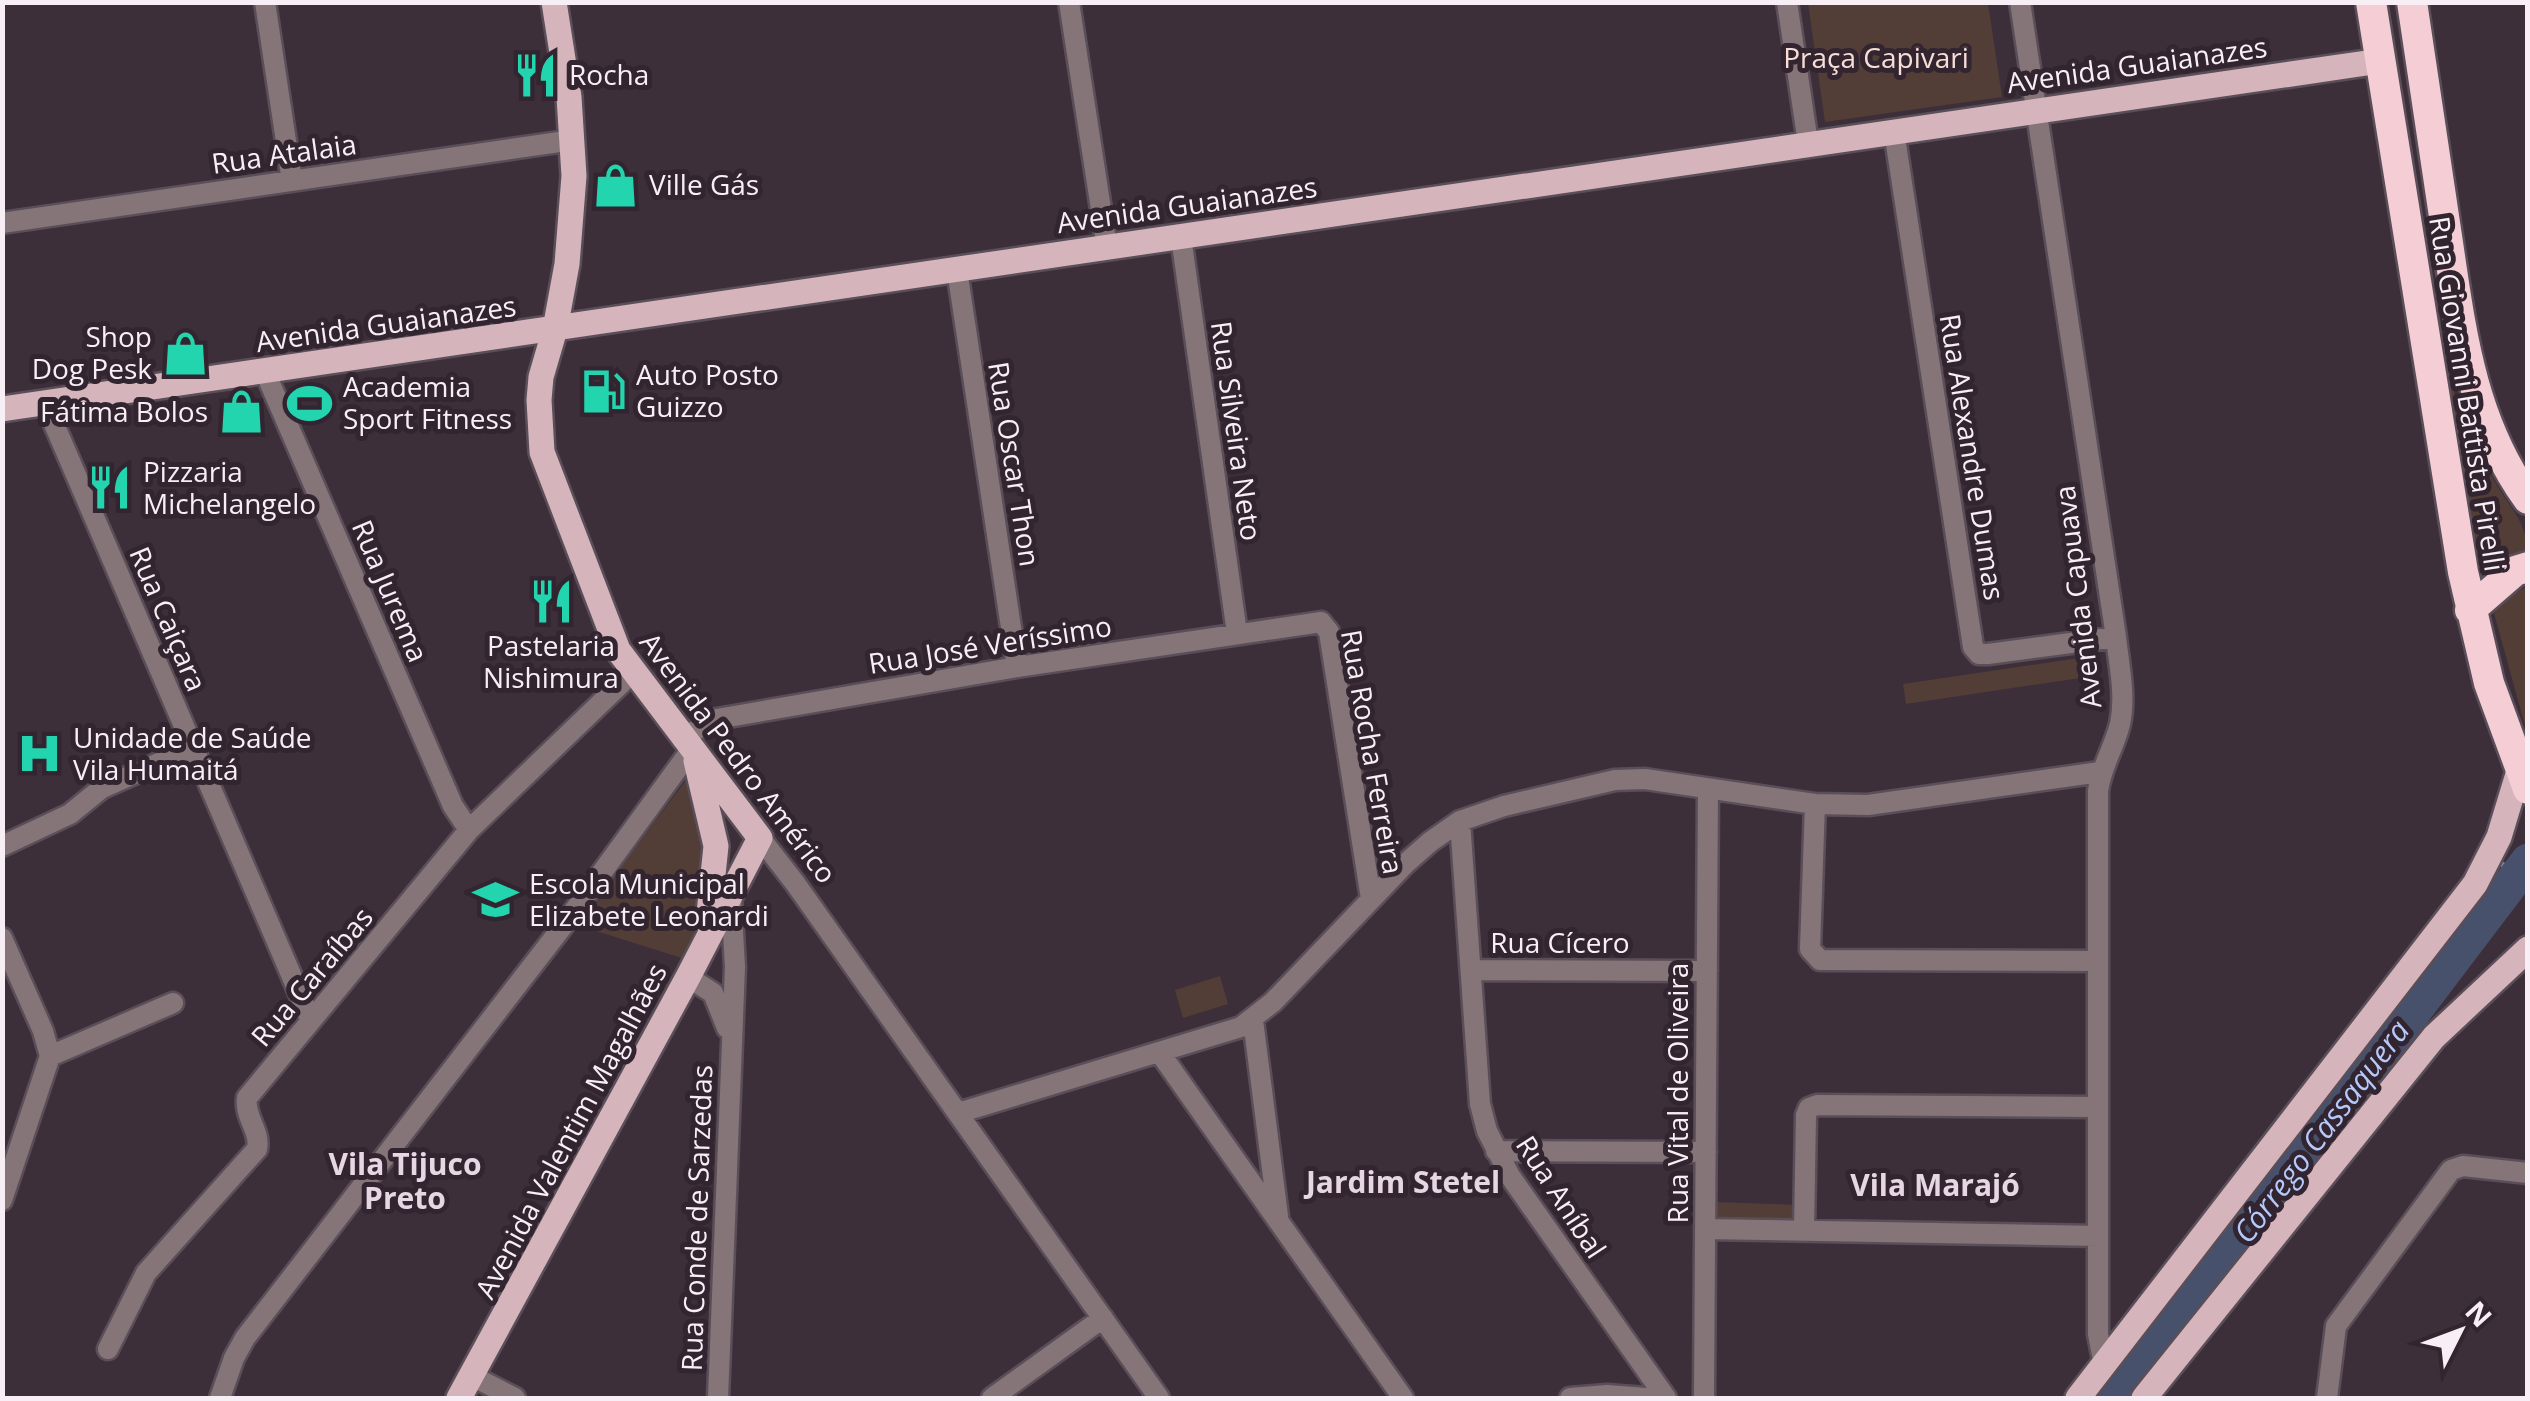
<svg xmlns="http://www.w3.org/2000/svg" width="2530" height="1401" font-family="'Open Sans',sans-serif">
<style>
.green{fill:#523d37}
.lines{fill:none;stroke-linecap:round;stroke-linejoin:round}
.stream{stroke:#7c8095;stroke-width:6}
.river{stroke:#47516b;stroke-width:35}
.minor-casing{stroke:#5a4e58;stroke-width:25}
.major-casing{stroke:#5a4e58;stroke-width:30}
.highway-casing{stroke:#5a4e58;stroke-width:35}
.minor{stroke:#857578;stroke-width:20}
.major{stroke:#d5b4bb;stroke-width:25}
.highway{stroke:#f4cdd5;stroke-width:30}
.labels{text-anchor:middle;stroke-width:10;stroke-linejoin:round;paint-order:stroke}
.park-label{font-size:28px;fill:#f7ddd6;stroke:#322530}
.street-label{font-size:28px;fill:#f8eff6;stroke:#322530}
.poi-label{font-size:28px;fill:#f8eff6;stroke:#322530;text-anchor:start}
.water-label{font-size:30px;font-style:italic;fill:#b5c9fc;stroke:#322530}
.neighbourhood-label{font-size:30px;font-weight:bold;fill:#e7d6e3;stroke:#322530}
</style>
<rect width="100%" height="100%" fill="#3c2f3a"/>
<!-- green -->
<path class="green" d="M1808,3H1988L2002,97L1825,122Z
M2449,372C2458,411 2474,447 2495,482C2509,507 2527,522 2527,551L2508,558L2480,581L2446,373Z
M2527,586V733L2494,613L2502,601Z
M2092,656L2100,660V675L1906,704L1903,684Z
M686,780C711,850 709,889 688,960L577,925Z
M1220,976L1228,1004L1183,1018L1175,990Z
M1715,1202L1799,1205L1796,1222L1720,1221L1715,1213Z"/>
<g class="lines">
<!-- stream -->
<path class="stream" d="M2503,865L2516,874"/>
<!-- river -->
<path class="river" d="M2110,1398L2242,1238L2528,861"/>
<defs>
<path id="minor" d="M265,2L292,181
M1069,2L1107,248
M1787,2L1808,143
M2020,2L2116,637C2119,665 2126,696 2120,724C2114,748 2101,767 2098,791V1334L2104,1365
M1894,131L1973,647L1979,654H1988L2116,637
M2,223L573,140
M1181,237L1237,633
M957,270L1017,667
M265,372L453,806L469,830
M45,403L311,1021
M682,739L711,720L1017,667L1321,622L1329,632L1371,899
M1815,804L1810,949L1820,960L2098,961
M1460,821L1480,1104L1487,1131L1510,1176L1666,1398
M760,838L795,883L1159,1398
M2,846L70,814L102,788L193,748
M2,938L43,1031L50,1056L2,1200
M1473,970L1707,971
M688,977L713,993L727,1028
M1253,1020L1278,1216
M1160,1053L1403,1398
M50,1056L173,1003
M958,1113L1241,1027L1273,1002L1405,864L1430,842L1460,821L1504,806L1615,780L1645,779L1815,804L1868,805L2100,772
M1496,1151L1706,1152
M1705,1229L2098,1236
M1804,1230L1806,1115L1809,1108L1817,1105L2098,1107
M108,1349L146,1273L257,1149C261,1131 244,1117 247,1098L469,830L632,673
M472,1376L515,1398
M220,1398L234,1358L245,1338L563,926L691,750
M718,1398L735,967L731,897
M992,1398L1103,1318
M1570,1398L1607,1395L1646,1398
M1704,1398L1708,789
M2327,1398L2336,1326L2451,1170L2463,1166L2528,1173"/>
<path id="major" d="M2,409L2380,61
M696,761L716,846L708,923
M459,1398L688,977L760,838L618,650L542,452L539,400L541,377L555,329L567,264L574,176L569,97L554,2
M2078,1398L2475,884L2499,837L2519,771
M2144,1398L2434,1037L2528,949"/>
<path id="highway" d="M2371,2L2463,572L2489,683L2528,789
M2412,2C2423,76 2434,149 2445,223C2460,320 2468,416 2528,499
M2470,610L2515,571L2528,567"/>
</defs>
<!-- minor casing -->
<use href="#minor" class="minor-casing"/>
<!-- major casing -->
<use href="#major" class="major-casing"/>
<!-- highway casing -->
<use href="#highway" class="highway-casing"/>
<!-- minor -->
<use href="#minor" class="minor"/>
<!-- major -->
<use href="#major" class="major"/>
<!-- highway -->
<use href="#highway" class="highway"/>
</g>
<!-- icons -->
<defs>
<symbol id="restaurant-bare" viewBox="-9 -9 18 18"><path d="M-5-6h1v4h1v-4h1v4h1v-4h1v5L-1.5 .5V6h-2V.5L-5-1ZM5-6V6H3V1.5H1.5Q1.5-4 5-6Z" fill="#22d5af" stroke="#322530" stroke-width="2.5" paint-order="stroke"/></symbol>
<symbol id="shop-bare" viewBox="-9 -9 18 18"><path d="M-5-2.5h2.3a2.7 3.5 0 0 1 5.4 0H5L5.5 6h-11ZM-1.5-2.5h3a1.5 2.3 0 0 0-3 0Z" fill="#22d5af" stroke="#322530" stroke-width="2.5" paint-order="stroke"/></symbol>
<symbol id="fuel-bare" viewBox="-9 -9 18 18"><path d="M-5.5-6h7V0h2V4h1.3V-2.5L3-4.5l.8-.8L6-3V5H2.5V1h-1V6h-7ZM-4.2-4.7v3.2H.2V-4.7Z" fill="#22d5af" stroke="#322530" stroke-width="2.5" paint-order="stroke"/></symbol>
<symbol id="stadium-bare" viewBox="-9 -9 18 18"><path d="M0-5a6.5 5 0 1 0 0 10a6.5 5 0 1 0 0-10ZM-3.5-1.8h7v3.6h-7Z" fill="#22d5af" stroke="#322530" stroke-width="2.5" paint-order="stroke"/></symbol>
<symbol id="hospital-bare" viewBox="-9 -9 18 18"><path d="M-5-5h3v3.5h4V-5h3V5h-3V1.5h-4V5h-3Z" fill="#22d5af" stroke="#322530" stroke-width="2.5" paint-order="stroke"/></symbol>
<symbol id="school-bare" viewBox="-9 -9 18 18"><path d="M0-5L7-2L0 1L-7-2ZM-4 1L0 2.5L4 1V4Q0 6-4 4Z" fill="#22d5af" stroke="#322530" stroke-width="2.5" paint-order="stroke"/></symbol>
</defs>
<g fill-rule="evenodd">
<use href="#restaurant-bare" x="504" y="44" width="63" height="63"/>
<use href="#shop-bare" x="584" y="154" width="63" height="63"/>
<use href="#shop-bare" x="154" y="322" width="63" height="63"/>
<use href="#fuel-bare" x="572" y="360" width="63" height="63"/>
<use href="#stadium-bare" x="278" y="372" width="63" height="63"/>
<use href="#shop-bare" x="210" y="380" width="63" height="63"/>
<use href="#restaurant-bare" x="78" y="456" width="63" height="63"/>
<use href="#restaurant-bare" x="520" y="570" width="63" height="63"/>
<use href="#hospital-bare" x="8" y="722" width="63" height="63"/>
<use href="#school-bare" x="464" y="868" width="63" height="63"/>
</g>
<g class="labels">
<!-- park labels -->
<g class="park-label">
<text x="1876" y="68">Praça Capivari</text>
</g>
<!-- street labels -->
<g class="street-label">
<text transform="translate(2137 65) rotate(-8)" y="10">Avenida Guaianazes</text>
<text transform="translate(284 154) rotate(-8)" y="10">Rua Atalaia</text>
<text transform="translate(1187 205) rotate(-8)" y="10">Avenida Guaianazes</text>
<text transform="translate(386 324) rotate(-8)" y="10">Avenida Guaianazes</text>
<text transform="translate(2467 394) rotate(81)" y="10">Rua Giovanni Battista Pirelli</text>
<text transform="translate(1236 431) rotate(82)" y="10">Rua Silveira Neto</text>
<text transform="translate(1972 457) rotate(81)" y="10">Rua Alexandre Dumas</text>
<text transform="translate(1014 464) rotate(81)" y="10">Rua Oscar Thon</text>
<text transform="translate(390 591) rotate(67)" y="10">Rua Jurema</text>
<text transform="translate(2078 597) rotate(-97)" y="10">Avenida Capuava</text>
<text transform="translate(168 619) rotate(67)" y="10">Rua Caiçara</text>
<text transform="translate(990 645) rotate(-9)" y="10">Rua José Veríssimo</text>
<text transform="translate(1372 752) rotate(80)" y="10">Rua Rocha Ferreira</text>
<text transform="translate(738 758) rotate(53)" y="10">Avenida Pedro Américo</text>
<text x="1560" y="953">Rua Cícero</text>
<text transform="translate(312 977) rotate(-50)" y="10">Rua Caraíbas</text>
<text transform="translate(1678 1093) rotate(-90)" y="10">Rua Vital de Oliveira</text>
<text transform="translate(571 1131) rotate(-62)" y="10">Avenida Valentim Magalhães</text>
<text transform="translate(1561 1197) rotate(57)" y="10">Rua Aníbal</text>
<text transform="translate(697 1218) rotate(-88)" y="10">Rua Conde de Sarzedas</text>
</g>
<!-- poi labels -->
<g class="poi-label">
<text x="569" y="85">Rocha</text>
<text x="649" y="195">Ville Gás</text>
<text x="152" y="347" text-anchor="end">Shop<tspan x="152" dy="32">Dog Pesk</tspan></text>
<text x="636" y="385">Auto Posto<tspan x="636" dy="32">Guizzo</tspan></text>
<text x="343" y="397">Academia<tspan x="343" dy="32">Sport Fitness</tspan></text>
<text x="208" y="422" text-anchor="end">Fátima Bolos</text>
<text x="143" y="482">Pizzaria<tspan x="143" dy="32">Michelangelo</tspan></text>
<text x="551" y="656" text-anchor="middle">Pastelaria<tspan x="551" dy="32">Nishimura</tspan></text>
<text x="73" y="748">Unidade de Saúde<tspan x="73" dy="32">Vila Humaitá</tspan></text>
<text x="529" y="894">Escola Municipal<tspan x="529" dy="32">Elizabete Leonardi</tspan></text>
</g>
<!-- water labels -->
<g class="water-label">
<text transform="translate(2322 1132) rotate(-53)" y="10">Córrego Cassaquera</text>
</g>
<!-- neighbourhood labels -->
<g class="neighbourhood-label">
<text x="405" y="1175">Vila Tijuco<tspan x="405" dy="34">Preto</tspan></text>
<text x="1403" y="1193">Jardim Stetel</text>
<text x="1935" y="1196">Vila Marajó</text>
</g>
</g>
<!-- border -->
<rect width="2530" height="1401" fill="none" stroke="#f8eff6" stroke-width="10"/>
<!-- north arrow -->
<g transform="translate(2460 1331) rotate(48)" stroke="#322530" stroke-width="8" paint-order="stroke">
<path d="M0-8L18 38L0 25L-18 38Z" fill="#f8eff6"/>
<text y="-15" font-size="28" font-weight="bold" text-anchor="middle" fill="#f8eff6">N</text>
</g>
</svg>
